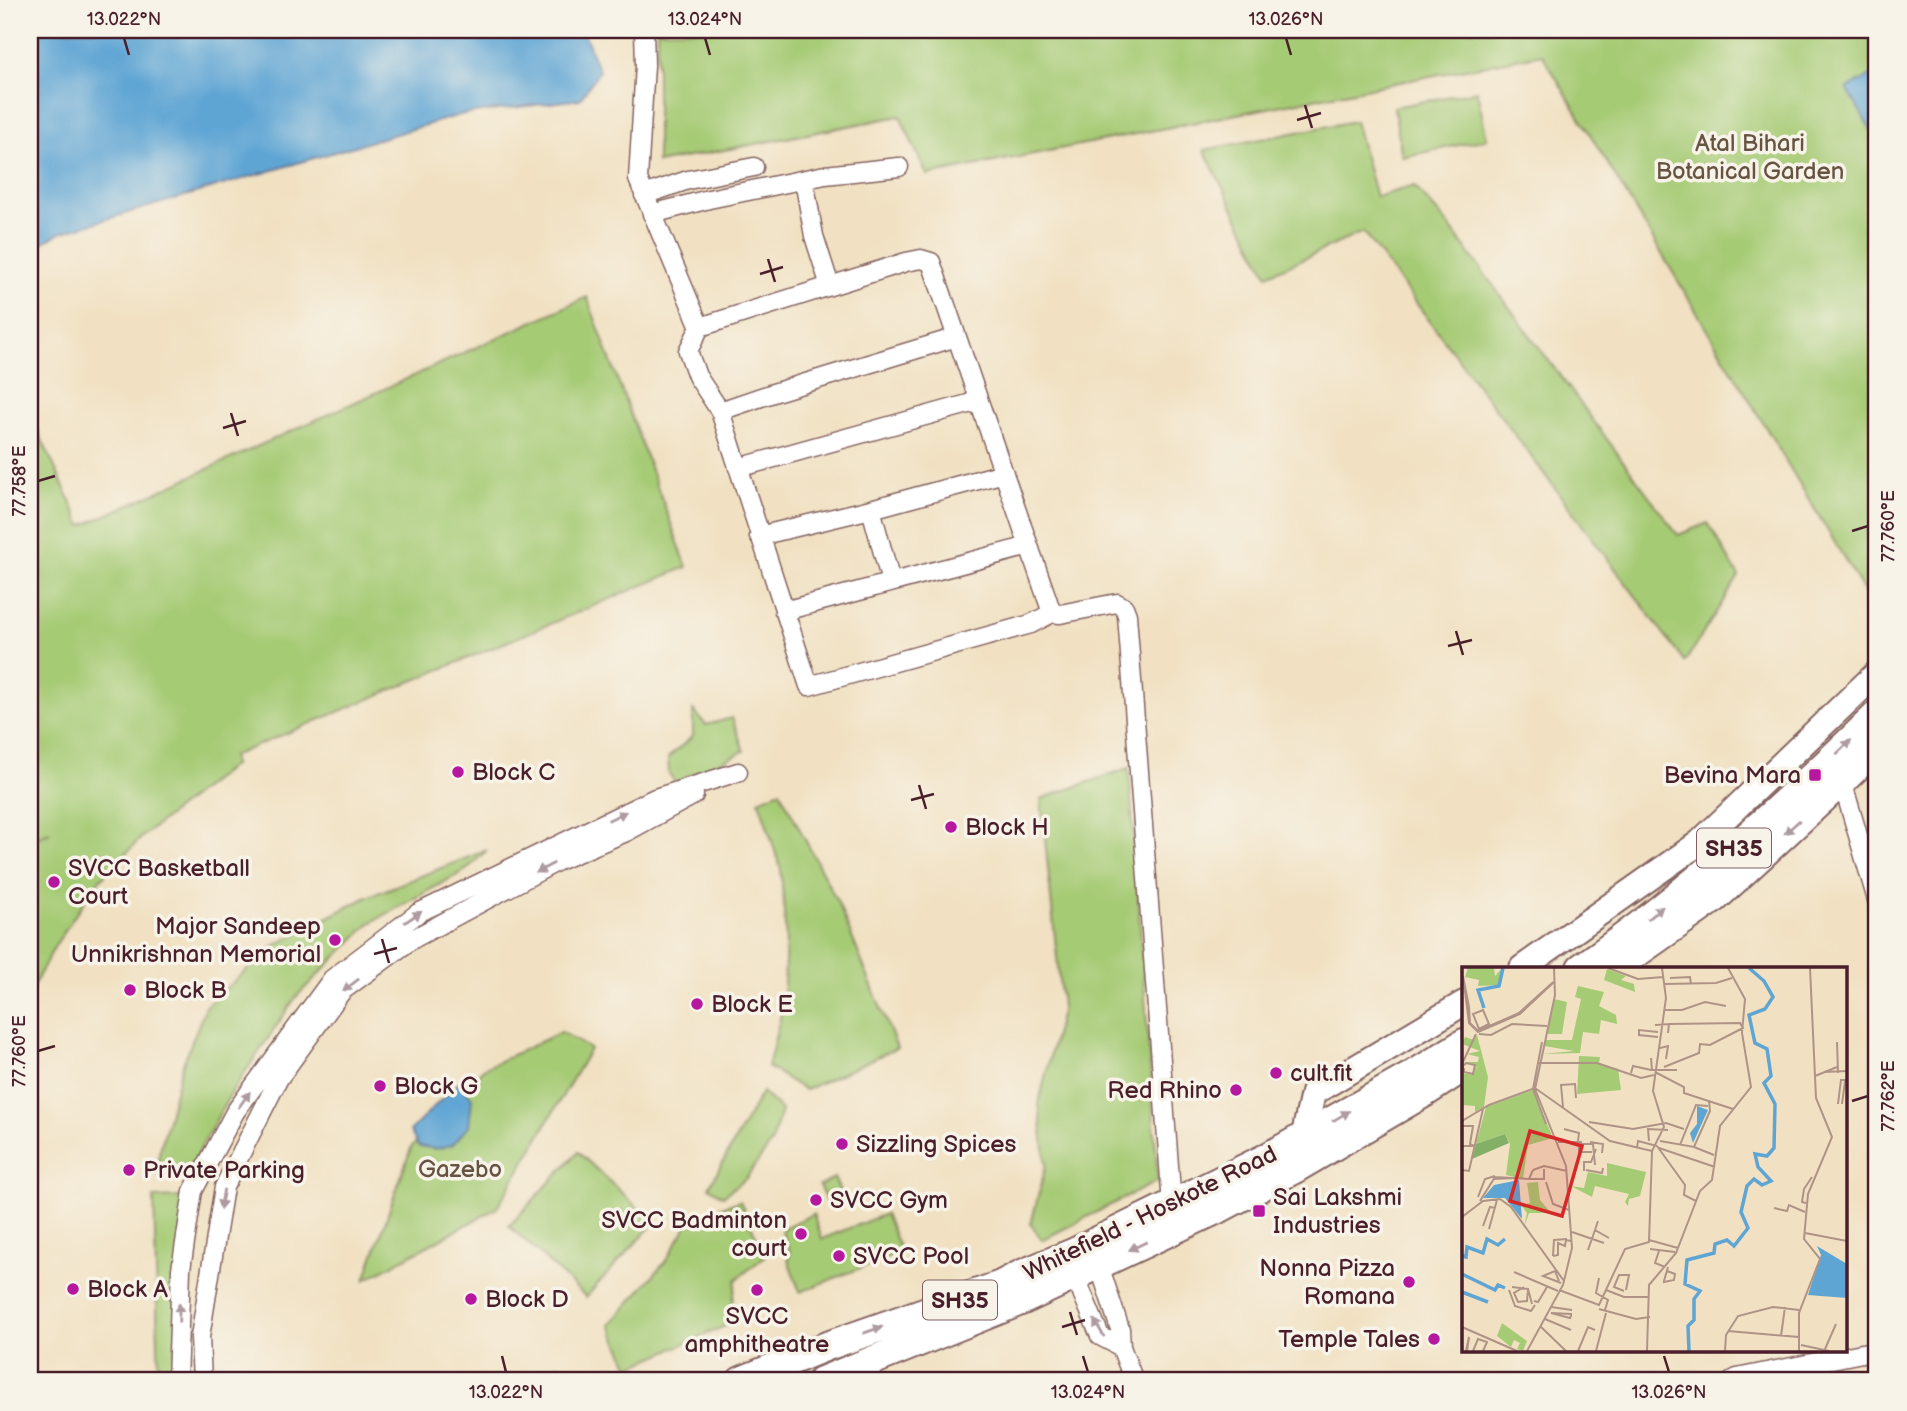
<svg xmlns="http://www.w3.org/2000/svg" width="1907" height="1411" font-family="'Balsamiq Sans',sans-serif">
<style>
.green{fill:#a6cb75;stroke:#787550;stroke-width:2}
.water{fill:#5fa5d4;stroke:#546280;stroke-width:2}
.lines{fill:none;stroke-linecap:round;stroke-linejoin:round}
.street-casing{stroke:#846360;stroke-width:21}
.secondary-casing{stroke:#846360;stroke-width:28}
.primary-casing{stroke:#846360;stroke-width:32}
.street{stroke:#fff;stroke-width:18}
.secondary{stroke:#fff;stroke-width:24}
.primary{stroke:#fff;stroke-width:28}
.oneway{fill:#ae9aa0}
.ticks{fill:none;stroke:#4a1f2b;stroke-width:2.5}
.poi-dot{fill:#b5179e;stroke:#f7f3e8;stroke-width:2.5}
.labels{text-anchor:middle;stroke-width:7;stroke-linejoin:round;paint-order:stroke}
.shield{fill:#f7f3e8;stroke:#7e5f64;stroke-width:2}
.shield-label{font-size:23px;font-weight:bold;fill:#4a1f2b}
.park-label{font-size:24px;fill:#665341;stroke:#f7f3e8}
.poi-label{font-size:24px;fill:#4a1f2b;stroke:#f7f3e8;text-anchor:start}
.street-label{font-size:24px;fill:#4a1f2b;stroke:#f7f3e8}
.inset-river{fill:none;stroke:#5fa5d4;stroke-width:3.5}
.inset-road{fill:none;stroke:#ae9386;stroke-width:2}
.view{fill:#d62828;fill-opacity:0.15;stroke:#d62828;stroke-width:3.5}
.inset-edge{fill:none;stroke:#4a1f2b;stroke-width:3.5}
.neatline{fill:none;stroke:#4a1f2b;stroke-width:2.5}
.ticks-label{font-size:18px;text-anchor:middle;fill:#4a1f2b}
</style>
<rect width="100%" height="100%" fill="#f7f3e8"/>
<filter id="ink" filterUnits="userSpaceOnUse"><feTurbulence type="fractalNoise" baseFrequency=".0143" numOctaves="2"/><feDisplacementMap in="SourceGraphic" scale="14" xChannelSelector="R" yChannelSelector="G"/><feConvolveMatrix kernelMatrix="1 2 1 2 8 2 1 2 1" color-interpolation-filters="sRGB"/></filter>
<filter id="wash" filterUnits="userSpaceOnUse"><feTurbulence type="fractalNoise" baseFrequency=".00686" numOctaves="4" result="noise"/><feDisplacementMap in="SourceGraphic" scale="28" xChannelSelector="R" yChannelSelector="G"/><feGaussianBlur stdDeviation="1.57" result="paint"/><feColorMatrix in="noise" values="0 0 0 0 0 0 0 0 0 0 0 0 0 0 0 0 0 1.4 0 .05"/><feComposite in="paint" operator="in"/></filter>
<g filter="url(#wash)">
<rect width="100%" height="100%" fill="#f1e1c2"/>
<!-- green -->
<path class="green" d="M657,30H1877V613L1542,54L927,175L900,116L657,163Z
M1477,91L1487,139L1402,157L1394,107Z
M1355,121L1376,197L1414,186L1446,222L1678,535L1708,523L1739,576L1685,662L1363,232L1267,275L1204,150Z
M587,297L687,567L232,756L234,764L143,836L95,885L56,944L30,992V841L50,832L30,839V414L82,526Z
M693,710L706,725L732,718L744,751L675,782L669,774L668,758L693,736Z
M1129,768L1158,1181L1042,1240L1031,1224L1046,1165L1039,1103L1062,1007L1041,799Z
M780,791L838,903L897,1048L805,1090L768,1067L783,1006L786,940L781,870L759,800Z
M487,850L466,870L370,923L296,997L231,1093L185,1177L157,1174L159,1154L181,1069L206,1006L275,945L365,898Z
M561,1032L590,1049L497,1208L365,1280L411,1148L483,1069Z
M762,1092L781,1110L772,1142L746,1178L723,1196L709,1187Z
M578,1152L654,1223L586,1297L509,1226Z
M834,1178L844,1200L829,1207L819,1186Z
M189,1197L172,1381H159L154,1198Z
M740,1201L765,1256L736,1280L730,1324L630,1367L610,1325L665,1262L692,1217Z
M813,1214L822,1239L885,1214L901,1252L800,1292L788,1260L790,1252L781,1229Z
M558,1365L563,1381H534Z"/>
<!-- water -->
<path class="water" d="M30,30H576L585,35L599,71L580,99L460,115L60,233L30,250Z
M1876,72L1877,126L1871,130L1847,89Z
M459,1082L472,1098L469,1126L452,1145L435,1149L418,1146L410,1131Z"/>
</g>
<g filter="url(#ink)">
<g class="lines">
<defs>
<path id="street" d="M644,30L645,65L638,179L700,327L906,262L921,259L931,262L1052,613
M804,180L814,236L830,286
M644,195L688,180L754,167
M652,214L709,199L825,175L899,167
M700,327L688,351L697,376L720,411L809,686L1031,624L1052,613L1060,614L1117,603L1124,607L1127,615L1172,1205L1175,1211
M720,411L776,392L957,337
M738,468L979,401
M871,509L891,582
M759,536L871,509L1004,473
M784,611L1029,546
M1842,781L1877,900
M1075,1276L1100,1336L1121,1347L1120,1329L1099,1265
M1121,1347L1134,1381
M177,1381L181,1269L193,1191L235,1112L332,979L418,913L655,798L738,772
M202,1381L200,1337L224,1187L279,1078L342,991L411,940L558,861L626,832L694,795
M1732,1381L1737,1378L1877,1350"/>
<path id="secondary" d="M1522,968L1699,843L1877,673
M1303,1139L1313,1093L1464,1003"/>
<path id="primary" d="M1581,968C1688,894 1783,806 1877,715
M1615,968L1715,898L1842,781L1877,747
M741,1381L827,1346L1001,1285L1022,1274L1073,1253L1266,1158L1413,1075L1464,1043
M822,1381L1023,1300L1222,1207L1298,1167L1424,1093L1464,1067"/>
</defs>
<!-- street casing -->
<use href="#street" class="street-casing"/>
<!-- secondary casing -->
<use href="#secondary" class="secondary-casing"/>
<!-- primary casing -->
<use href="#primary" class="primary-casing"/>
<!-- street -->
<use href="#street" class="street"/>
<!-- secondary -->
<use href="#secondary" class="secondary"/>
<!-- primary -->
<use href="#primary" class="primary"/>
</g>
<!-- one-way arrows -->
<defs><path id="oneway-solid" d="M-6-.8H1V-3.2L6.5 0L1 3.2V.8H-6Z" transform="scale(1.75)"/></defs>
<g class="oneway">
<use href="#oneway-solid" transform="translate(1844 747) rotate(-44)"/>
<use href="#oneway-solid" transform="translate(617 816) rotate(-26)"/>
<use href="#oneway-solid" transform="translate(1792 827) rotate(138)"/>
<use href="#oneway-solid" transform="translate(545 868) rotate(152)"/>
<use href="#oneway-solid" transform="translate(1655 913) rotate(-39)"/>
<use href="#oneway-solid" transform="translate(413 917) rotate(-34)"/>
<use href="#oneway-solid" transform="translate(351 985) rotate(142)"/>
<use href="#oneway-solid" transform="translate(244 1100) rotate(-54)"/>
<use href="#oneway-solid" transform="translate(1341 1116) rotate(-31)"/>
<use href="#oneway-solid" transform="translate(222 1199) rotate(100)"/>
<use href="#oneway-solid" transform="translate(1138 1246) rotate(155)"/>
<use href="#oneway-solid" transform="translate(179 1313) rotate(-88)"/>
<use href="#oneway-solid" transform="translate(1099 1328) rotate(-120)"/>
<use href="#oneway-solid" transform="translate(873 1330) rotate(-19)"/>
</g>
</g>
<!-- ticks -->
<path class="ticks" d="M124,38L129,55M705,38L710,55M1286,38L1291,55M1305,105L1312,128M1297,120L1321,113M768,259L775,282M760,274L783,267M231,413L238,436M223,428L246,421M38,481L55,476M1852,531L1868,526M1456,631L1463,655M1448,646L1472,640M919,785L926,809M911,800L934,794M382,939L389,963M374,954L397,948M38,1051L55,1046M1852,1101L1868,1096M1070,1312L1077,1335M1062,1327L1085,1320M502,1356L506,1372M1083,1356L1088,1372M1664,1356L1669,1372"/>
<!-- markers -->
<g class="poi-dot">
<circle cx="458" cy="772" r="7"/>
<rect x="1808" y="768" width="14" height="14" rx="3.5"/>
<circle cx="951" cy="827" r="7"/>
<circle cx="54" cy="882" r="7"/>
<circle cx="335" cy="940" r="7"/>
<circle cx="130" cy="990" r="7"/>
<circle cx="697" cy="1004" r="7"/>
<circle cx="1276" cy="1073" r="7"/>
<circle cx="380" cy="1086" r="7"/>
<circle cx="1236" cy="1090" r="7"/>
<circle cx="842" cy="1144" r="7"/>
<circle cx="129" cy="1170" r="7"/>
<circle cx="816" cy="1200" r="7"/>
<rect x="1252" y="1204" width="14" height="14" rx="3.5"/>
<circle cx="801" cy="1234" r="7"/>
<circle cx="839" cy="1256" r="7"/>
<circle cx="1409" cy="1282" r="7"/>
<circle cx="73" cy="1289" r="7"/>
<circle cx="757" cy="1290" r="7"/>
<circle cx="471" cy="1299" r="7"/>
<circle cx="1434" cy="1339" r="7"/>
</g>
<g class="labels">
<!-- shield labels -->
<g class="shield">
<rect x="1697" y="828.5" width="74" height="39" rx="5"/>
<rect x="923" y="1280.5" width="74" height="39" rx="5"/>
</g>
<g class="shield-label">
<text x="1734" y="856">SH35</text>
<text x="960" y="1308">SH35</text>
</g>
<!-- park labels -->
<g class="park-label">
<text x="1750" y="151">Atal Bihari<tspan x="1750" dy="28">Botanical Garden</tspan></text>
<text x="460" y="1177">Gazebo</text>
</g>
<!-- poi labels -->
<g class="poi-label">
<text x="472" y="780">Block C</text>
<text x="1801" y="783" text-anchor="end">Bevina Mara</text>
<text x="965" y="835">Block H</text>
<text x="68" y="876">SVCC Basketball<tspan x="68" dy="28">Court</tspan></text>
<text x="321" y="934" text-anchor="end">Major Sandeep<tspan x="321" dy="28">Unnikrishnan Memorial</tspan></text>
<text x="144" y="998">Block B</text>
<text x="711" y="1012">Block E</text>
<text x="1290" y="1081">cult.fit</text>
<text x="394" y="1094">Block G</text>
<text x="1222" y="1098" text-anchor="end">Red Rhino</text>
<text x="856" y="1152">Sizzling Spices</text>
<text x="143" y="1178">Private Parking</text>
<text x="1273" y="1205">Sai Lakshmi<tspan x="1273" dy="28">Industries</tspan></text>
<text x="830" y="1208">SVCC Gym</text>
<text x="787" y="1228" text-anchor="end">SVCC Badminton<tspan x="787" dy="28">court</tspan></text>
<text x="853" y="1264">SVCC Pool</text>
<text x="1395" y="1276" text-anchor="end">Nonna Pizza<tspan x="1395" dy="28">Romana</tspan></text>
<text x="87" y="1297">Block A</text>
<text x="485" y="1307">Block D</text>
<text x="757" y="1324" text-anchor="middle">SVCC<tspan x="757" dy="28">amphitheatre</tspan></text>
<text x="1420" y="1347" text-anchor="end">Temple Tales</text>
</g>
<!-- street labels -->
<g class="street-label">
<text transform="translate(1150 1213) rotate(-26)" y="8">Whitefield - Hoskote Road</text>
</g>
</g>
<!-- overview -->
<g transform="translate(1462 967)">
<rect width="385" height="385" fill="#f1e1c2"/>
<path d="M6,1H32L33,9L40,1L36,18L16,19L17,13L3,10ZM145,2L164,9L159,13L172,17L173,25L142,13ZM116,19L142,25L137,39L154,48L155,57L139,53L137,67L121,65L118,86L80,87L112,84L82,79L83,73H110L119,32L113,30ZM92,32L105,35L100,67H84ZM15,68L26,110L22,140L13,145V139L0,138V106L11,108L13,100L17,101L2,95H16L17,90L5,87L18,84L0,77L3,70L12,73ZM117,89L138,90L137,96L156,102L159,123L115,127ZM71,123L91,171L66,178L61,212L44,208L48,177L43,167L14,177L24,140ZM145,196L184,205L178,229L167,232L166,239L163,235L167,227L133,219L130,230L109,219L122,221L126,205L145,209ZM76,215L78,233L89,246H67L62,260L65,246L59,238L68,236L65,216ZM40,356L65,374L61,384L55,382L58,376L52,373L49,380L35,369Z" fill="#a6cb75"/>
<path d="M43,167L47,176L10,192L14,177Z" fill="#84af66"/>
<path d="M235,139L246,143L231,176L228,166L235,157ZM57,213L60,252L43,231H21L32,218ZM355,279L385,297V331L346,328L359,288Z" fill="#5fa5d4"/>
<path class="inset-river" d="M22,41L16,23L37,19L41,1M0,289L4,290L5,280L21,286L25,272L36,278L43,272M0,307L33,323L36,318L43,321M0,325L26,335M227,384L226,359L232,353V332L238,324L223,317L225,293L252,286L253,277L265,273L272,279L286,261L279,245L285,219L292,212L300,218L309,214L296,200L293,187L305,189L312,181L313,137L302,116L309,109L305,82L293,76L287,48L303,42L311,30L302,14L287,1"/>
<path class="inset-road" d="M146,1L176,12L201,10M1,9L7,40L8,56L16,64L57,46L90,16L92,15L58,47L16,65L7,56ZM208,11L228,10L229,17M202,17L254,16L270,11M21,43L27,57L17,62L11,47ZM202,43H220L243,35L264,39M207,57L279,56M193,58L207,57L206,66M17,67L29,68L50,57L85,59M196,70L177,68V63L196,65M80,75L71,122L84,157M375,75L376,106M198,81L206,79L204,92M189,91L190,103H215M76,96H135L179,111L192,108M0,97L14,67M0,100L4,96L13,98L11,107L2,105V101M202,100L237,86L238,77L248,78L281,61L278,56M193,105L222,120V126L271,142M362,105L385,104M169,106L171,99L189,103M353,109L375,100M376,137L379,113H385M380,137L383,114M101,140L99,118L113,117L114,131M0,154L27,138L73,121L148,174L190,184M127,155L171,162L204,156L222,162M0,159H11L8,177L12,179H0M102,162L117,166L116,174M187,174L186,162L206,163M198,174L232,180L248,144L247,134M96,175H120M128,175L141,177L140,186M218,178L234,138L246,139M195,179L223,218L222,228L234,234M232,180L252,188M175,181L176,174L195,179M197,181L253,200M130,185H117V177H131L133,198M0,203L7,204L21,142M71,203L82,199L105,204M124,203L140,206L141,201M122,204V195H129L134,182M31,212L52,211M68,212H82V202M84,215L91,237L107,243M16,230L23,212L33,209M18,234L33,210L67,212L71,203M344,236L340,235L342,222L350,210M312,241L325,244L327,238L343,245M0,250L21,234L38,232L49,240L102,314M136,254L133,263L147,271M21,259L28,240L33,241M27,262L35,233M110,265L142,276M343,266L385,274M187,273L216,281M188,282L213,285M126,283L133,263M197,284L193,296L203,300M91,289L96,288V276L103,279L104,273L109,274M91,289L92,273L105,272M205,304L213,307L212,313L202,315V314L206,300M52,305L96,324M137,311L134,326L146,333L143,343M97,314L93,304L81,309L99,316M50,320L66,322L70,337M62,320L52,326L56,335L65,334L66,322M47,323L53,339L69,344L73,338M97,323L137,338L163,282L187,275L190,184L202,160L191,124L204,31L200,1M144,323L162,330H187M162,324L152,320L157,308H167L164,323M72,334L76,335L85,320M89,340L110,343M137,342L174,352L188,350M89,346L109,347V349L108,351ZM83,352L109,363M78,359L104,384M0,360L55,384M266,364L337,370M319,369L323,340M339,378L367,384M363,382L374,357M4,384L7,370L5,384M11,384L16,372L25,375L21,384M65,384L101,318L110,281L104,199L73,122L93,28L92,1M116,384L126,360L133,363M134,384L144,346M185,384L187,318L214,286L238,224L250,213L258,159L289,120L280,66L283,32L266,1M263,384L264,368L276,349L311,340L337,343M337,384V346L358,292L342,272L346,227L370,170L354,131L348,1"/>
<path class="view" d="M68,164L120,179L100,249L48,234Z"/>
<rect width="385" height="385" class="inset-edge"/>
</g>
<!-- margin -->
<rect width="1907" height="1411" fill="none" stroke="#f7f3e8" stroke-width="77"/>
<rect x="38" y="38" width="1830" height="1334" class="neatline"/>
<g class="ticks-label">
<text x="124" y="25">13.022°N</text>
<text x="705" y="25">13.024°N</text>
<text x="1286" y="25">13.026°N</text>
<text transform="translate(19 481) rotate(-90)" y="6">77.758°E</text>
<text transform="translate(1888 526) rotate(-90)" y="6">77.760°E</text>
<text transform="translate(19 1051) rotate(-90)" y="6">77.760°E</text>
<text transform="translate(1888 1096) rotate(-90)" y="6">77.762°E</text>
<text x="506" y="1398">13.022°N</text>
<text x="1088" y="1398">13.024°N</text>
<text x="1669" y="1398">13.026°N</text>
</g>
</svg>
